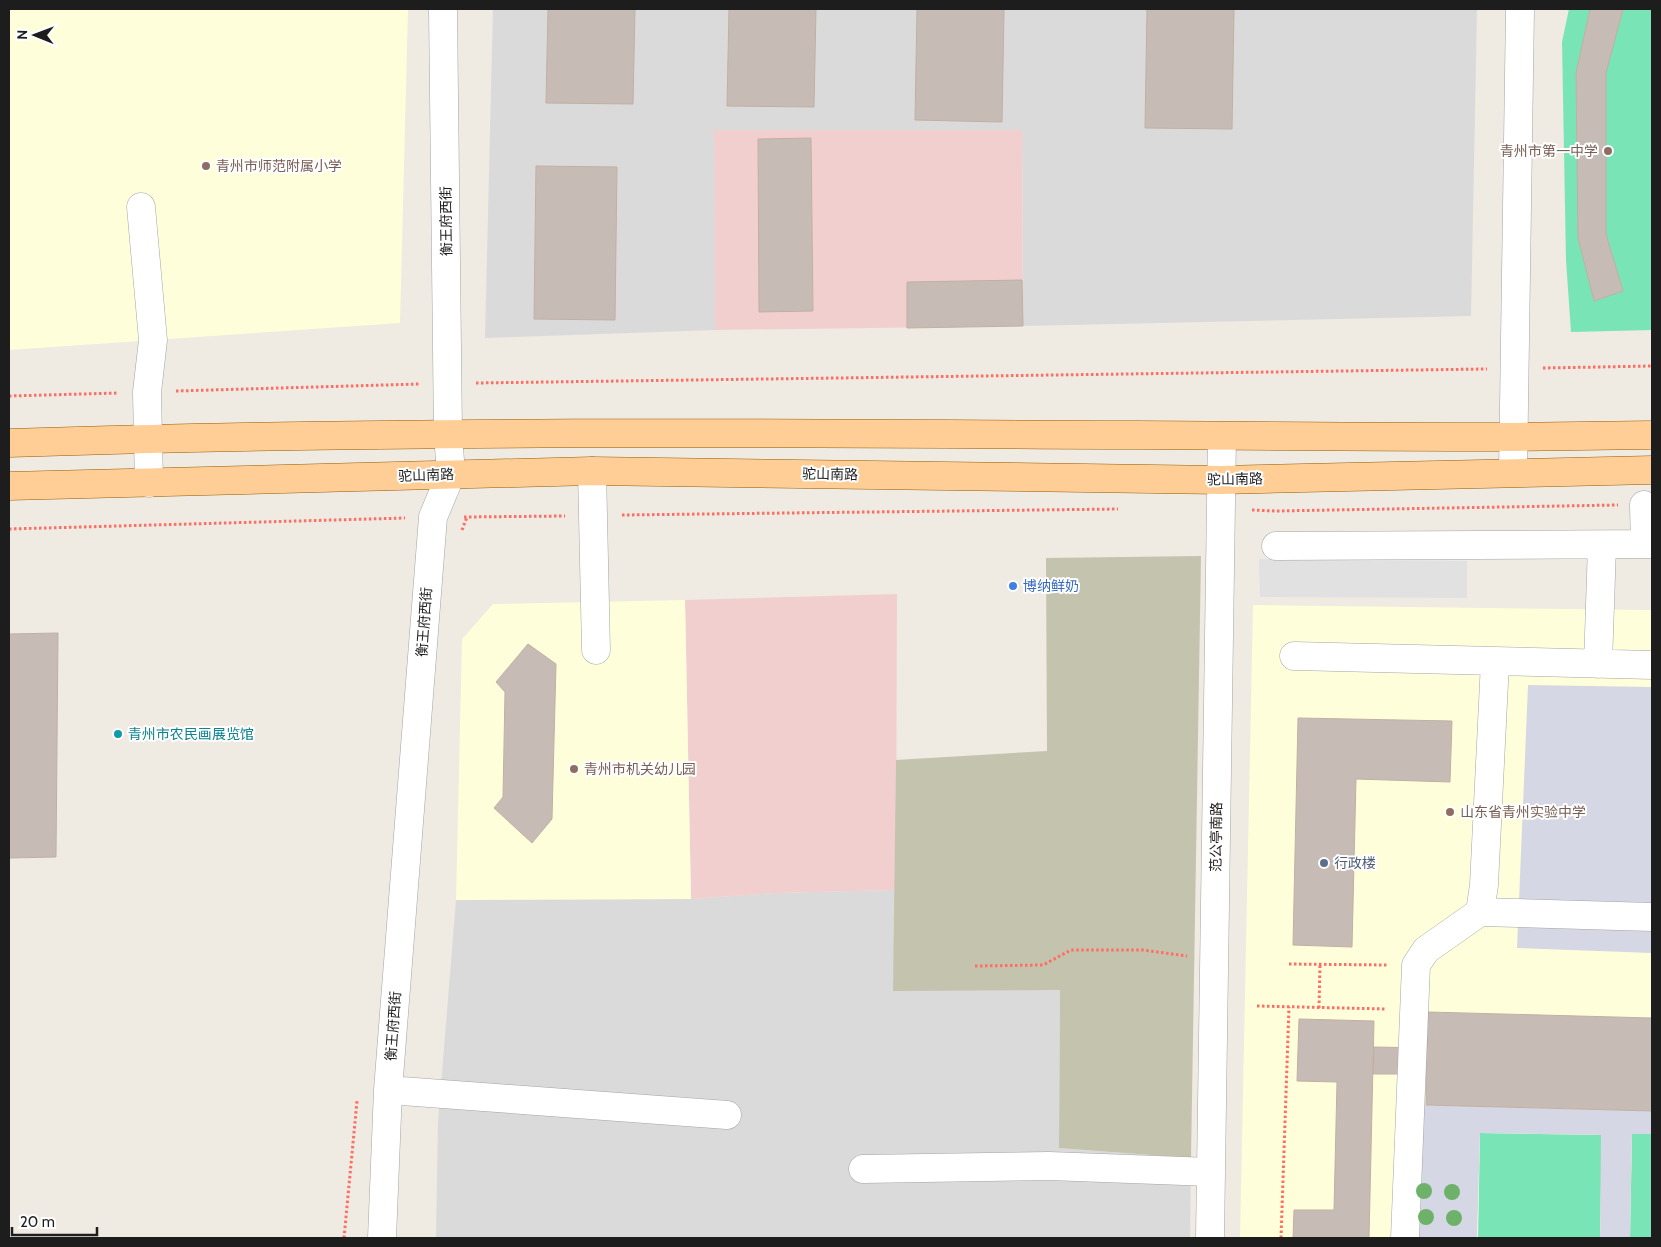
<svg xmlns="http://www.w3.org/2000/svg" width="1661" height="1247" font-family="Cabin,'Noto Sans SC',sans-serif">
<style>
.residential{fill:#dbdada}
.commercial{fill:#f2cfcf}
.education{fill:#fffedb}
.construction{fill:#c4c3ad}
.pitch{fill:#79e5b7}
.parking{fill:#e1e1e1}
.plaza{fill:#d6d7e5}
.building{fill:#c7bcb5;stroke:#c2afa3}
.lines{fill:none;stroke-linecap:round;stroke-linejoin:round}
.minor-casing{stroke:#a4a4a4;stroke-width:29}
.major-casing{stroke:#965e00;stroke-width:29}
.path{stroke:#ff6d63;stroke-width:3;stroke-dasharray:2.5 2.5;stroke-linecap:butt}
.minor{stroke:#fff;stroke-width:28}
.major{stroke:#ffce97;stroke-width:28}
.tree{fill:#6db16a}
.education-dot{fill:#8d6e63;stroke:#fff;stroke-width:2}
.shop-dot{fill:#3f7fe0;stroke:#fff;stroke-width:2}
.culture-dot{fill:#0f9aa8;stroke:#fff;stroke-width:2}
.service-dot{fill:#5c6f8a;stroke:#fff;stroke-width:2}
.labels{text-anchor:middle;stroke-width:4;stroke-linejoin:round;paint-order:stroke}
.education-label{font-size:14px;fill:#785e54;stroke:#fff;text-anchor:start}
.street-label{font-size:14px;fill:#1d1d1d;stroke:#fff}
.shop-label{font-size:14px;fill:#366cbe;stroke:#fff;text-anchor:start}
.culture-label{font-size:14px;fill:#0d838f;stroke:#fff;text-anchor:start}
.service-label{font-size:14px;fill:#4e5e75;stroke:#fff;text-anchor:start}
</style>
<rect width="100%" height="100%" fill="#efeae2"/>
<!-- residential -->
<path class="residential" d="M493,9H1477L1471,316L1023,326L1022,130H715V330L485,338Z
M896,890L893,990H1060L1059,1148L1191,1158L1190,1238H436L438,1122L456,900L691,899L776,893Z"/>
<!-- commercial -->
<path class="commercial" d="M714,130H1022L1023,326L715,330Z
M897,594L896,890L776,893L691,899L685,600Z"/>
<!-- education -->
<path class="education" d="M9,9H408L400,323L9,350Z
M685,600L691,899L456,900L462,639L493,604Z
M1253,605L1652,610V1238H1240Z"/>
<!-- construction -->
<path class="construction" d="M1201,556L1191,1158L1059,1148L1060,990L893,991L896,760L1047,751L1046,558Z"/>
<!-- pitch -->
<path class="pitch" d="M1569,9H1652V330L1571,332L1566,260L1562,42Z
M1480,1133L1602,1135L1600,1238H1478Z
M1632,1134H1652V1238H1630Z"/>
<!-- parking -->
<path class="parking" d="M1259,559L1467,561V598L1260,597Z"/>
<!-- plaza -->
<path class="plaza" d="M1528,685L1652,687V953L1517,948Z
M1421,1105L1652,1111V1134H1632L1630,1238H1600L1601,1135L1480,1133L1477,1238H1418Z"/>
<!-- building -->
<path class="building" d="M548,9H635L633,104L546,103Z
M729,9H816L814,107L727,106Z
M917,9H1004L1002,122L915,120Z
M1147,9H1234L1232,129L1145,128Z
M1590,9H1623L1606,73V234L1623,291L1594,301L1578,238L1576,73Z
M811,138L813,311L759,312L758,139Z
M536,166L617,167L615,320L534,319Z
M1022,280L1023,326L907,328V282Z
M58,633L56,857L9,858V634Z
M528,644L556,664L552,819L532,843L494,808L503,797L505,692L496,682Z
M1298,718L1452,721L1450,782L1356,779L1352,947L1293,945Z
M1428,1012L1652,1018V1111L1426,1105V1074H1373L1374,1047L1427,1048Z
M1299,1019L1374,1021L1369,1238H1293L1294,1210H1334L1337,1082L1297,1081Z"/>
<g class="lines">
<defs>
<path id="minor" d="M141,207L153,340L147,392L149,483
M592,471L596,650
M1513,472L1520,9
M1644,505L1645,544
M1276,546L1652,544
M1294,656L1652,665
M1598,664L1602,546
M1480,912L1652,917
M388,1090L727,1115
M863,1169L1049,1166L1211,1172
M382,1238L388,1090L433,517L451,474L448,434L443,9
M1210,1238L1222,436
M1405,1238L1416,965L1426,950L1480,912L1484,885L1495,662"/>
<path id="major" d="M9,443C510,426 1012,436 1514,437L1652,435
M9,486L592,471L1221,480L1652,470"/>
</defs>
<!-- minor casing -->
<use href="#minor" class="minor-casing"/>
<!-- major casing -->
<use href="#major" class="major-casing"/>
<!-- path -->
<path class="path" d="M1543,368L1652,366
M476,383L1487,369
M176,391L419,384
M9,396L119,393
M1252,510L1275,511L1618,505
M622,515L1118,509
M464,517L565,516
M9,529L405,518
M462,530L467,517
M1289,964L1388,965
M975,966L1043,965L1071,950H1143L1187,956
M1257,1006L1386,1009
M1319,1008L1320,964
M344,1238L357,1101
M1281,1238L1289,1007"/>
<!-- minor -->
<use href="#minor" class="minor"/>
<!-- major -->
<use href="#major" class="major"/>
</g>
<!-- trees -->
<g class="tree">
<circle cx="1424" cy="1191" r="8"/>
<circle cx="1452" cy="1192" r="8"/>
<circle cx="1426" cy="1217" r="8"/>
<circle cx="1454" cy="1218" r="8"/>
</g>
<!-- markers -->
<g class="education-dot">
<circle cx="1608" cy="151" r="5"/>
<circle cx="206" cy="166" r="5"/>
<circle cx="574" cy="769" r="5"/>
<circle cx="1450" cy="812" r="5"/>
</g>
<circle class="shop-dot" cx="1013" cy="586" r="5"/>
<circle class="culture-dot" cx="118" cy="734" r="5"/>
<circle class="service-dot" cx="1324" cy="863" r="5"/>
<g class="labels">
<!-- education labels -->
<g class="education-label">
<text x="1598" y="156" text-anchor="end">青州市第一中学</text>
<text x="216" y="171">青州市师范附属小学</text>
<text x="584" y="774">青州市机关幼儿园</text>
<text x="1460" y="817">山东省青州实验中学</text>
</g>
<!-- street labels -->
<g class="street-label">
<text transform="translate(446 221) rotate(-91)" y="5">衡王府西街</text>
<text transform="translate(830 474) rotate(1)" y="5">驼山南路</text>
<text transform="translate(426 475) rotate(-2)" y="5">驼山南路</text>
<text transform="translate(1235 479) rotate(-1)" y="5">驼山南路</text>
<text transform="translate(424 622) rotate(-86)" y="5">衡王府西街</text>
<text transform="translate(1216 837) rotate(-89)" y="5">范公亭南路</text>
<text transform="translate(393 1026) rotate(-86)" y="5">衡王府西街</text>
</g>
<!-- shop labels -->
<g class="shop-label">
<text x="1023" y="591">博纳鲜奶</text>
</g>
<!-- culture labels -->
<g class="culture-label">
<text x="128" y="739">青州市农民画展览馆</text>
</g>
<!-- service labels -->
<g class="service-label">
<text x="1334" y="868">行政楼</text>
</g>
</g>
<!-- border -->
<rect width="1661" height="1247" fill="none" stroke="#1d1d1d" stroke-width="20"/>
<!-- north arrow -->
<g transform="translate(35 35) rotate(271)" stroke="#ffffff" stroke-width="4" paint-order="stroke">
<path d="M0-4L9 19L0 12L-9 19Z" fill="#1d1d1d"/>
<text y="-8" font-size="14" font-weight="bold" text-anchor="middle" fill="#1d1d1d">N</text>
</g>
<!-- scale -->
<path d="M12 1227v8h85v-8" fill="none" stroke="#1d1d1d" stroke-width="2.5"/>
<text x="20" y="1227" font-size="15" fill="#1d1d1d" stroke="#ffffff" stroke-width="4" paint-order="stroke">20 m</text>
</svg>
